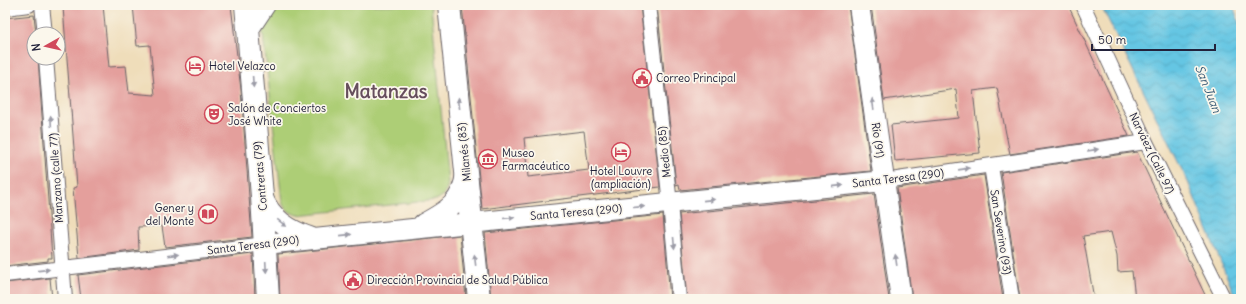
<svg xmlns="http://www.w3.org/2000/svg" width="1246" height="304" font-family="Delius,sans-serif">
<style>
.park{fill:#adce76;stroke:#687858}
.water{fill:url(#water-waves);stroke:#44748f}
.building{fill:#e49f9c;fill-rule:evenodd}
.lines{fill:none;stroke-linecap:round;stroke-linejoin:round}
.street-casing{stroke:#6a6367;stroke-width:16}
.secondary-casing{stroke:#6a6367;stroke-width:22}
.primary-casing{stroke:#6a6367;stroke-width:24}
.street{stroke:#fff;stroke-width:14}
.secondary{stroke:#fff;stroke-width:20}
.primary{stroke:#fff;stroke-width:22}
.oneway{fill:#9c9ca7}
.labels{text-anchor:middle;stroke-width:3.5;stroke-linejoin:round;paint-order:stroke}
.poi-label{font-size:11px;fill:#22223b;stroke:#fbf7ec;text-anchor:start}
.street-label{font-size:11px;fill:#22223b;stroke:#fbf7ec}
.water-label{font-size:12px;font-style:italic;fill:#395b76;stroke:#fbf7ec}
.town-label{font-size:19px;font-weight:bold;fill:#664e5d;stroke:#fbf7ec}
</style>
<defs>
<pattern id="water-waves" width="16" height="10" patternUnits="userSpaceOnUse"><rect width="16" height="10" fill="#65c6e3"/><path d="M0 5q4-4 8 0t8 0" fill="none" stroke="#57aac4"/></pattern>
</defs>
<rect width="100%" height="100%" fill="#fbf7ec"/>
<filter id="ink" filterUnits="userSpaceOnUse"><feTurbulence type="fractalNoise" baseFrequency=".025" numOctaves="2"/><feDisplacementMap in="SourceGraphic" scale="8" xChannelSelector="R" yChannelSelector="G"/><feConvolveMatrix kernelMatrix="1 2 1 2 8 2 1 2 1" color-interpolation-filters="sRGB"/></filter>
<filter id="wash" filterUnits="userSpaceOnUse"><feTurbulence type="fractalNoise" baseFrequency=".012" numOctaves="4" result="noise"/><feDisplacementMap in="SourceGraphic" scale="16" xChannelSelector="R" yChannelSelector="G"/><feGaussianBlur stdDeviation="0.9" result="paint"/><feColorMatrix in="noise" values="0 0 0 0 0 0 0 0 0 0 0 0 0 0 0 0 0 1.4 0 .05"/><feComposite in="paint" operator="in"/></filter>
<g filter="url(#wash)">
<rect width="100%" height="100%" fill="#efddba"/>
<!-- park -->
<path class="park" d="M292,5H431L448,182C447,191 444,196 436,200L298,215C290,213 285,210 282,202L262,26L272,8Z"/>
<!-- water -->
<path class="water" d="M1101,5H1233L1241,28V299H1236L1188,182Z"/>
<g id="blocks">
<!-- building -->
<path class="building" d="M87,5H103L109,67L126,66L129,93L155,95L150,45L137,46L133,5H231L241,90L252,237L165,247L162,226L138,227L139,250L79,258L73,188L77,187L63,7Z
M462,5H640L660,187L482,209ZM584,131L589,170L528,177L524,138Z
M657,5H848L871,171L680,190L679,184L676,185Z
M871,5H1068L1129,136L1010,154L997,88L973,91L980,153L895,161L891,125L959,118L956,89L884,100Z
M34,15L36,34H34V58H38L52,258H48V261L5,266V18Z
M1137,152L1207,299H1135L1132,271L1118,272L1117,256L1111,232L1083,236L1094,299H1020L1001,172Z
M984,175L1003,299H912L897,188Z
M874,194L889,299H687L679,214Z
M663,215L670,299H491L485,233Z
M460,235L466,299H280L278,254Z
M253,254L255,299H81L78,275Z
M50,278L52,299H5V283Z"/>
</g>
</g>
<g filter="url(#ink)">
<use href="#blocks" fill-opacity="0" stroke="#6a6367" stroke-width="1"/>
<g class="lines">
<defs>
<path id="street" d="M42,5L45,34
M648,5L670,204L679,299
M1083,5L1146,142L1224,299
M5,8L29,5
M46,58L65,299
M991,166L1012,299
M884,181L1146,142
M5,275L265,244"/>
<path id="secondary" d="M859,5L901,299
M249,29L265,5
M262,196C271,219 289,230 312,238
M423,224C447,211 462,203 466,174
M265,244C471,222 678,203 884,181"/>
<path id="primary" d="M246,5L262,196L268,299
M449,5L479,299"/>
</defs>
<!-- street casing -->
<use href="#street" class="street-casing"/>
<!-- secondary casing -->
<use href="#secondary" class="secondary-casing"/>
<!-- primary casing -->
<use href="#primary" class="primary-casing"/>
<!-- street -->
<use href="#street" class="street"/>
<!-- secondary -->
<use href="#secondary" class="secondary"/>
<!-- primary -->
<use href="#primary" class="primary"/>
</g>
<!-- one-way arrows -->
<defs><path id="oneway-solid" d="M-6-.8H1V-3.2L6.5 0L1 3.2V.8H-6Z"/></defs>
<g class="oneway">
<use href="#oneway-solid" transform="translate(253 82) rotate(86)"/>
<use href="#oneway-solid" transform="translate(459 103) rotate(-96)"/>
<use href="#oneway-solid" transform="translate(873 104) rotate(-98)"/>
<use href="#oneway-solid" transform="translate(51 121) rotate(-94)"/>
<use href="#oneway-solid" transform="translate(1093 150) rotate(-9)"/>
<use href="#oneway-solid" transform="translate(964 169) rotate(-8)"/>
<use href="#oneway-solid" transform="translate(838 186) rotate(-6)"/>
<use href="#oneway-solid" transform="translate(709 200) rotate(-6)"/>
<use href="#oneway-solid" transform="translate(639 207) rotate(-5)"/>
<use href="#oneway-solid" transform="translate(509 218) rotate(-5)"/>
<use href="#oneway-solid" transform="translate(282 223) rotate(37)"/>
<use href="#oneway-solid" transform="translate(346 235) rotate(-6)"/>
<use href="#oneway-solid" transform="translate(674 243) rotate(85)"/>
<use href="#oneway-solid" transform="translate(173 255) rotate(-7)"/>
<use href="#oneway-solid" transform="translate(475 260) rotate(-97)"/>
<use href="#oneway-solid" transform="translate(896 260) rotate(-98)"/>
<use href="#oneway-solid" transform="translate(266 267) rotate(87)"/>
<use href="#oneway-solid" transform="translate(44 270) rotate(-6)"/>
</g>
</g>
<!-- icons -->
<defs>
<symbol id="hotel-ring" viewBox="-11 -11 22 22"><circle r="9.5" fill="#fbf7ec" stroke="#d1495b" stroke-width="1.5"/><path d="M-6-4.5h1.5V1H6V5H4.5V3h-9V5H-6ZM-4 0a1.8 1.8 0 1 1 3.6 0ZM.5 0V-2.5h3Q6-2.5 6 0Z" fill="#d1495b"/></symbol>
<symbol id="civic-ring" viewBox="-11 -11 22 22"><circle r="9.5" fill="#fbf7ec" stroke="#d1495b" stroke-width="1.5"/><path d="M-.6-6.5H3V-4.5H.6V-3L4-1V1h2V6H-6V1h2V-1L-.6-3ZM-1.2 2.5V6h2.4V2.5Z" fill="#d1495b"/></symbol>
<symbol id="theatre-ring" viewBox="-11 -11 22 22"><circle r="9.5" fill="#fbf7ec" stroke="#d1495b" stroke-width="1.5"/><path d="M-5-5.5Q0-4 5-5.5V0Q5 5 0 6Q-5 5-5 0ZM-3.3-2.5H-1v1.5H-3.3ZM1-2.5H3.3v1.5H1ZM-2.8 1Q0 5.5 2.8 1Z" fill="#d1495b"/></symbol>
<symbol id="museum-ring" viewBox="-11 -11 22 22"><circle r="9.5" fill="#fbf7ec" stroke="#d1495b" stroke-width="1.5"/><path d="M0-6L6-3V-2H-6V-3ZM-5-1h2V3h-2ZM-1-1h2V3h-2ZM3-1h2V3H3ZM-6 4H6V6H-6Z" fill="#d1495b"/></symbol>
<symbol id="library-ring" viewBox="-11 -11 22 22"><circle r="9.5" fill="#fbf7ec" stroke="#d1495b" stroke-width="1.5"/><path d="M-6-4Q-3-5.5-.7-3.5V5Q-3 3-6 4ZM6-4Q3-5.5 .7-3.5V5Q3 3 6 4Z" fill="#d1495b"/></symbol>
</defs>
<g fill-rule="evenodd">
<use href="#hotel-ring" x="184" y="55" width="22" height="22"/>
<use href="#civic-ring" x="631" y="67" width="22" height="22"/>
<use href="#theatre-ring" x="203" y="103" width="22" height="22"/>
<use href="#hotel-ring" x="610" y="141" width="22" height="22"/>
<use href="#museum-ring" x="477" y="148" width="22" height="22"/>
<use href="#library-ring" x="197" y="203" width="22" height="22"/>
<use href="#civic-ring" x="342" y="269" width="22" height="22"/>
</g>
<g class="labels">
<!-- poi labels -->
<g class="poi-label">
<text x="209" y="70">Hotel Velazco</text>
<text x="656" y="82">Correo Principal</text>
<text x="228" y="112">Salón de Conciertos<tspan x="228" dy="13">José White</tspan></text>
<text x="502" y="157">Museo<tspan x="502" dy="13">Farmacéutico</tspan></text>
<text x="621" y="175" text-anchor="middle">Hotel Louvre<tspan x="621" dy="13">(ampliación)</tspan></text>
<text x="194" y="212" text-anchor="end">Gener y<tspan x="194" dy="13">del Monte</tspan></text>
<text x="367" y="284">Dirección Provincial de Salud Pública</text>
</g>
<!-- street labels -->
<g class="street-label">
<text transform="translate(878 140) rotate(82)" y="4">Río (91)</text>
<text transform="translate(464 152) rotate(-96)" y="4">Milanés (83)</text>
<text transform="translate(664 152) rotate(-96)" y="4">Medio (85)</text>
<text transform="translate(1152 153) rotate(64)" y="4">Narváez (Calle 97)</text>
<text transform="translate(260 176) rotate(-95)" y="4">Contreras (79)</text>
<text transform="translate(56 178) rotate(-94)" y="4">Manzano (calle 77)</text>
<text transform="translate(898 178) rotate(-7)" y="4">Santa Teresa (290)</text>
<text transform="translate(576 212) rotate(-5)" y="4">Santa Teresa (290)</text>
<text transform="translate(1001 232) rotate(81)" y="4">San Severino (93)</text>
<text transform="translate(253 245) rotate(-7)" y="4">Santa Teresa (290)</text>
</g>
<!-- water labels -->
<g class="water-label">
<text transform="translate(1208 89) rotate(68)" y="4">San Juan</text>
</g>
<!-- town labels -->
<g class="town-label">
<text x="386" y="98">Matanzas</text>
</g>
</g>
<!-- margin -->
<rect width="1246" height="304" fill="none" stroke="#fbf7ec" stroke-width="20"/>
<!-- north arrow -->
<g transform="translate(46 46) rotate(262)"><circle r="19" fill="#fbf7ec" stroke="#a4a2a5"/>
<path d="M0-3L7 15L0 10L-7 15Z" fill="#d1495b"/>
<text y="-6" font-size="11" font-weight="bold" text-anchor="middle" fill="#22223b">N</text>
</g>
<!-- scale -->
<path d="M1092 44v6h123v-6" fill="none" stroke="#22223b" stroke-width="2"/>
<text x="1098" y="44" font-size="12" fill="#22223b" stroke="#fbf7ec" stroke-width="3" paint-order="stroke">50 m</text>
</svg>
